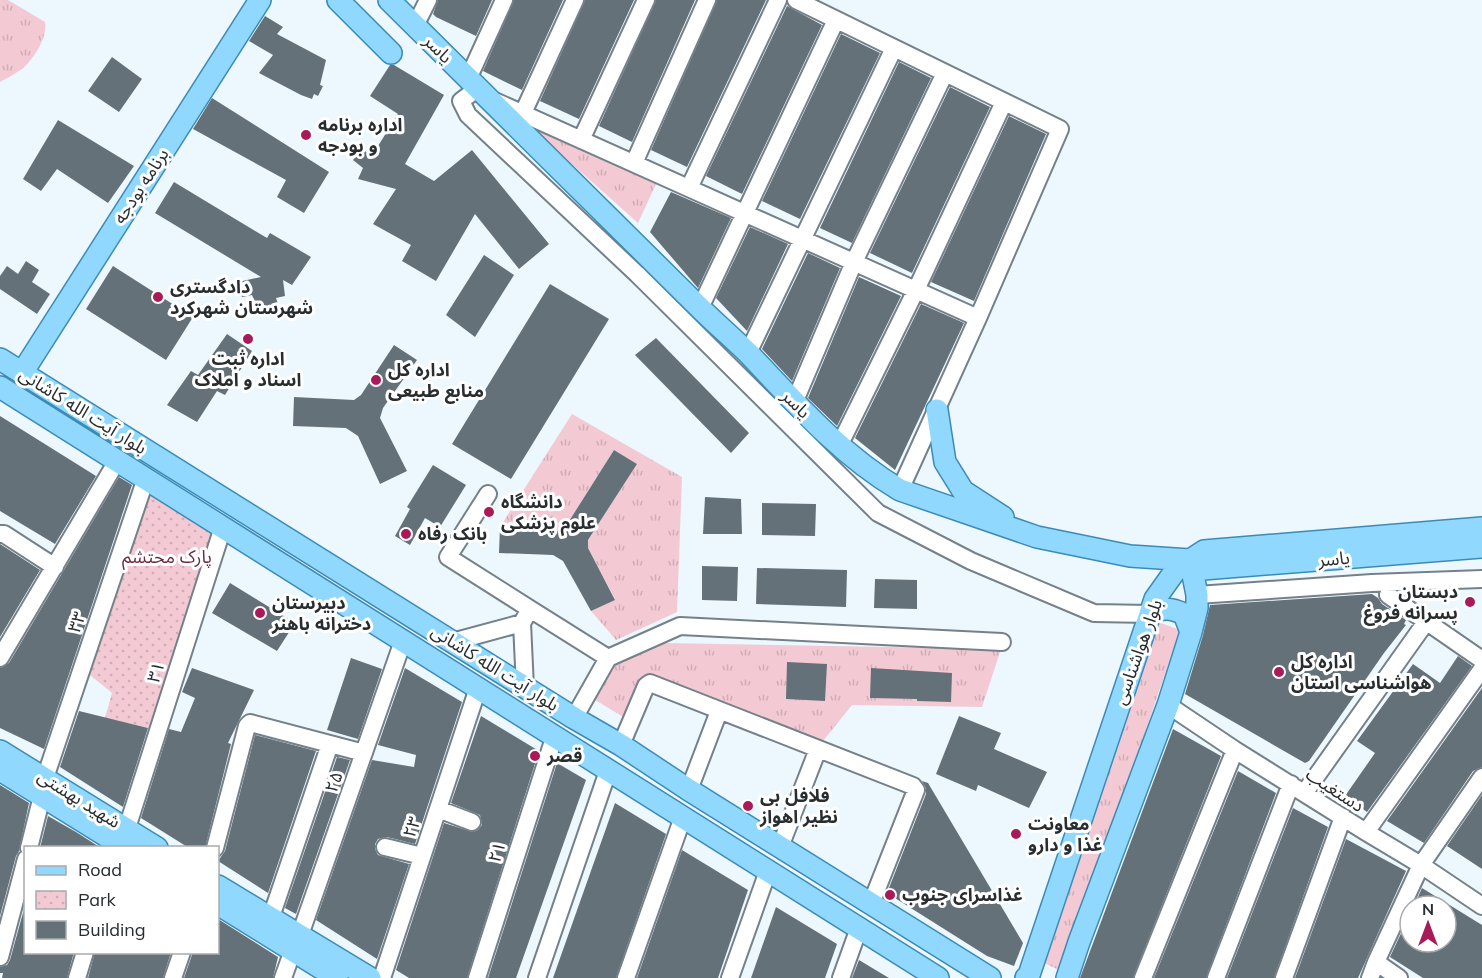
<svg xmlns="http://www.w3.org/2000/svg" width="1482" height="978" font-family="Mulish,'Noto Sans Arabic',sans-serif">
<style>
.grass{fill:url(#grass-tufts)}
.park{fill:url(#park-dots)}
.building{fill:#657179}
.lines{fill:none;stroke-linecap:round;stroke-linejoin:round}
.minor-casing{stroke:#758189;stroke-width:20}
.major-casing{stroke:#3c8bb6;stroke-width:24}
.minor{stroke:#fff;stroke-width:16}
.major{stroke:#91d8fe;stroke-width:21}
.poi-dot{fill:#a91a58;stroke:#fff;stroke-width:2}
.labels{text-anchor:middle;stroke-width:6;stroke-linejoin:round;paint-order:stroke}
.street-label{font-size:18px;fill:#282d30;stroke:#fff}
.poi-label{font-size:18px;font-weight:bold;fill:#282d30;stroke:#fff;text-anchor:start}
.park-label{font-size:18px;fill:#6b2b40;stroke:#fff}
</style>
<defs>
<pattern id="grass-tufts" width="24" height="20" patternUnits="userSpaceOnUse" patternTransform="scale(1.5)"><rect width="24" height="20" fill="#f3c9d3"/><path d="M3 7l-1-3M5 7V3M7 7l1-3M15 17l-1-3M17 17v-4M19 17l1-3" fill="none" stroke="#d0adb5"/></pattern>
<pattern id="park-dots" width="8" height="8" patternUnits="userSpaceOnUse" patternTransform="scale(1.5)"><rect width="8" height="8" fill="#f3c9d3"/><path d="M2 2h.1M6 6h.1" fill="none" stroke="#d0adb5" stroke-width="1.8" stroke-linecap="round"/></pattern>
</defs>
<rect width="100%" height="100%" fill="#edf7fe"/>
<!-- grass -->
<path class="grass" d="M0,0H8L45,22C48,37 33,60 22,69C15,74 7,78 0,82Z
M527,124L656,184L638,223Z
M572,414L682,477L677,612L616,640L591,611L615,599L588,548V540L637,464L614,450L566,526L560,531L500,527Z
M1158,622L1180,630L1063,972L1042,962Z
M661,643L1001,649L982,707L852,705L823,741L645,676L628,720L592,698L618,661Z"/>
<!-- park -->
<path class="park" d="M145,491L217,535L154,729L105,718L112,693L90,675Z"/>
<!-- building -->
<path class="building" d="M438,0H492L476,36L436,17L433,14Z
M514,0H563L522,90L483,71Z
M585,0H634L579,119L540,101Z
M656,0H695L632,142L599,126Z
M717,0H766L687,167L651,150Z
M787,6L822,25L742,194L706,176Z
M265,16L283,27L277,34L326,60L320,85L323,86L318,96L314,94L312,99L301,95L259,73L273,55L249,41Z
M841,34L880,53L800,219L762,201Z
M112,57L142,79L119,112L88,91Z
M899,62L931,78L852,243L820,228Z
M390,65H394L444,95L405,164L434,181L472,150L549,244L519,269L475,214L436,281L402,261L411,245L373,224L396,189L358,179L363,168L353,160L361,150L373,154L398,114L370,96Z
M950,87L990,107L912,273L870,253Z
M212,98L329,172L304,213L277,197L286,180L193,129Z
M1009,116L1046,134L974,301L931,282Z
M58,120L134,166L108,203L57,169L41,191L23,179Z
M174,182L267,238L270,233L311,257L292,285L283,280L285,296L276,298L279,307L265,310L263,302H255L252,295L242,297L238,282L261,277L155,213Z
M671,192L731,218L698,288L650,232Z
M750,227L788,244L747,331L716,298Z
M808,253L840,268L792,381L762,349Z
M484,255L514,275L475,337L446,315Z
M26,261L39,270L32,282L50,294L37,314L0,289V276L7,266L18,274Z
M113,266L193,317L166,360L86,309Z
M859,277L901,296L837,426L808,398Z
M550,284L609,319L511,479L452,444Z
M921,304L964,323L895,470L855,438Z
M227,334L252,351L225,395L217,391L197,422L167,405L191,371L198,375Z
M656,338L749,433L731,453L635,355Z
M394,345L417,360L383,408L380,418L407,471L380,484L358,436L346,428L293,426L294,397L354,400L361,395Z
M0,416L96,476L55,544L0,511Z
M614,450L637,464L588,540V548L615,600L591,611L563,561L553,555L499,553L500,527L560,531L566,526Z
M433,465L466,485L440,527L425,518L410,545L395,536L410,509L407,507Z
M119,477L132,485L44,749L0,728V668L9,663Z
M705,497L741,499L742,534H703Z
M762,503L816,504L815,536L762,535Z
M0,544L40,570L0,637Z
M702,566L738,567L737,601L702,600Z
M757,568L847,570L846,607L756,604Z
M875,579L917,580V609L874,608Z
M230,583L295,623L277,651L212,613Z
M1372,594L1378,598L1382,604L1406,620L1404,624L1406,625L1384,653L1309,761L1305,763L1185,694L1203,635L1210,605Z
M1458,656L1472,666L1367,812L1345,796L1375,753L1357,741L1413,664L1440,683Z
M351,658L382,669L358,739L327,730Z
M787,662L827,664L825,701L786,699Z
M192,668L254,690L228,743L231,744L205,848H189L141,818L169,729L181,732L195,698L182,692Z
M405,668L462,702L415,844L387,837L378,839L375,844V849L378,855L409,864L377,959L316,920L372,760L414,767L416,755L378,745Z
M871,668L952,673L951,702L917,701V699L870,698Z
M1482,688V767L1473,771L1424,843L1387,821Z
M79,711L148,728L123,807L60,767Z
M481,716L539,751L467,978H409L396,970L444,823L473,832L478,830L482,825L480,815L451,803Z
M959,716L1001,733L994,749L1047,772L1029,808L978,785L976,791L936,774Z
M1173,729L1221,756L1133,978H1080Z
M255,735L316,751L268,893L218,861L225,851Z
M337,757L350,760L296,914L285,908Z
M557,763L586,780L516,978H488Z
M1238,771L1276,793L1206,978H1154Z
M922,781L928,783L1023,943L1014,966L987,956L887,893L926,794V788Z
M0,785L29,803L19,851L16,856L0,916Z
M1482,795V869L1447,846Z
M615,803L666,834L616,978H553Z
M1293,808L1328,827L1274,978H1227Z
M48,816L76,832L101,848H40Z
M1346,839L1406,871L1358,978H1295Z
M682,850L748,890L718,978H637Z
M1422,888L1482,925V978H1423L1390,957L1410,914V942H1446V906H1414Z
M26,902V952H74L67,978H2L3,973H0V967L7,965L10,960Z
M776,907L837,944L825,978H751Z
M218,919L278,957L273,978H184L193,952H218Z
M95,952H171L163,978H88Z
M859,960L889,978H852Z"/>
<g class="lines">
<defs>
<path id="minor" d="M796,0L1060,129L978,318L900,490
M415,26L428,0
M468,79L504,0
M478,88L461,101L468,115L637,274L878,513L971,561L1094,613L1150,614
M497,102L978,318
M523,113L575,0
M581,140L646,0
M634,163L707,0
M689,188L778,0
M700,308L836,20
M748,353L894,48
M794,403L854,262L945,73
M839,446L916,290L1004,102
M488,494L448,557L530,609L522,623L525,688
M0,534H4L55,567
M1197,595L1372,583L1482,579
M1388,595L1482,660
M530,609L608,658
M452,642L522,623
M0,658L117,461
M1168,705L1235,750L1366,832L1421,865L1482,906
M574,718L608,658L680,626L1002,642
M621,745L646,686L650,683L913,786L916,790L871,904
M45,778L146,478
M689,790L719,711
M1305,792L1426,622
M438,809L472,822
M127,828L223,527
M1366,832L1482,669
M385,847L422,856
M780,847L818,749
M29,848L42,796
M215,848L247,726L250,723L364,753
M271,917L330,744
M300,935L403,641
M0,957L26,859
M1376,962L1399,978
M77,978L85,952
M173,978L182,952
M283,978L293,950
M382,978L478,688
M477,978L554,738
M537,978L608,771
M626,978L683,817
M730,978L768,871
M841,978L859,928
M1143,978L1235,750
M1216,978L1291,784
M1284,978L1343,817
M1370,978L1376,962L1421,865L1482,777"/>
<path id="major" d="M338,0L391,53
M389,0L700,308C716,324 734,339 750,355C796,404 841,455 900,490L1037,537L1130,556L1190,560
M0,359L574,718L621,745L689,790L990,978
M22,373L260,0
M0,387L938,978
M937,410L945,462L963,491L1003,517
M1482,528L1204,551L1190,560L1203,569L1482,547
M1150,614C1163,607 1171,608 1184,614L1191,632
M0,751L157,848
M0,770L126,848
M218,886L370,978
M218,904L337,978
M1026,978L1029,975L1155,599L1175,571L1190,560
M1067,978L1079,942L1168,705L1191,632L1197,608V595L1190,560"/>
</defs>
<!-- minor casing -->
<use href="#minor" class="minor-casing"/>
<!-- major casing -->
<use href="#major" class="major-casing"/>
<!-- minor -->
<use href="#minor" class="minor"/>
<!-- major -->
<use href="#major" class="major"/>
</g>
<!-- markers -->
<g class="poi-dot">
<circle cx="306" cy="135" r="6"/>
<circle cx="158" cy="297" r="6"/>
<circle cx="248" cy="339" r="6"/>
<circle cx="376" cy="380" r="6"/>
<circle cx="489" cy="512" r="6"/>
<circle cx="406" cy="534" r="6"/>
<circle cx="1470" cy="602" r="6"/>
<circle cx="260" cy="613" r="6"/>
<circle cx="1279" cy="672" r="6"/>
<circle cx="535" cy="756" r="6"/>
<circle cx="748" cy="806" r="6"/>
<circle cx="1016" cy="834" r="6"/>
<circle cx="890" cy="895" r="6"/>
</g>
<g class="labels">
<!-- street labels -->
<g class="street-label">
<text transform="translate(438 49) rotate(45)" y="6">یاسر</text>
<text transform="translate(141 186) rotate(-57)" y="6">برنامه بودجه</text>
<text transform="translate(796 404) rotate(45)" y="6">یاسر</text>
<text transform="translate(83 411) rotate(32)" y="6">بلوار آیت الله کاشانی</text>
<text transform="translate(1334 559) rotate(-5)" y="6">یاسر</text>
<text transform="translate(77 622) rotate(-71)" y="6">۳۳</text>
<text transform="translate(1138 652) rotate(-70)" y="6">بلوار هواشناسی</text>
<text transform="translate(495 668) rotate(32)" y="6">بلوار آیت الله کاشانی</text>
<text transform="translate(156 672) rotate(-72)" y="6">۳۱</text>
<text transform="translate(334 782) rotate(-71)" y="6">۲۵</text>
<text transform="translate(1335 790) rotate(33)" y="6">دستغیب</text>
<text transform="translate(79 799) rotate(32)" y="6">شهید بهشتی</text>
<text transform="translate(412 827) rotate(-71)" y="6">۲۳</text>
<text transform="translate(497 852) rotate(-72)" y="6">۲۱</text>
</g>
<!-- poi labels -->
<g class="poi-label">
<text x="318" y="131">اداره برنامه<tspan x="318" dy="21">و بودجه</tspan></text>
<text x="170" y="293">دادگستری<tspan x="170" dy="21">شهرستان شهرکرد</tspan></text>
<text x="248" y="365" text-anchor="middle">اداره ثبت<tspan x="248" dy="21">اسناد و املاک</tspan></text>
<text x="388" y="376">اداره کل<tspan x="388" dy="21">منابع طبیعی</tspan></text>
<text x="501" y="508">دانشگاه<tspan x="501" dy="21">علوم پزشکی</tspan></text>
<text x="418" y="540">بانک رفاه</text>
<text x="1458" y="598" text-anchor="end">دبستان<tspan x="1458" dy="21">پسرانه فروغ</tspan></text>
<text x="272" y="609">دبیرستان<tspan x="272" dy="21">دخترانه باهنر</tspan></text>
<text x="1291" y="668">اداره کل<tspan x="1291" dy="21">هواشناسی استان</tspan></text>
<text x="547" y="762">قصر</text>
<text x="760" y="802">فلافل بی<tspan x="760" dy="21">نظیر اهواز</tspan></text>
<text x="1028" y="830">معاونت<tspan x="1028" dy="21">غذا و دارو</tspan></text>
<text x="902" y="901">غذاسرای جنوب</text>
</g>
<!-- park labels -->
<g class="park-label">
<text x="167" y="563">پارک محتشم</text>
</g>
</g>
<!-- legend -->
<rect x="24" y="846" width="195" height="108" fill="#ffffff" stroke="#a9abac" stroke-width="1.5"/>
<rect x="36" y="866" width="30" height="9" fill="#91d8fe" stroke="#a9abac" stroke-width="1.5"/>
<text x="78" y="876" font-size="18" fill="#282d30">Road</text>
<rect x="36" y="891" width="30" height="18" fill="url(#park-dots)" stroke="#a9abac" stroke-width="1.5"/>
<text x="78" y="906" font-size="18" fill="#282d30">Park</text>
<rect x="36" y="921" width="30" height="18" fill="#657179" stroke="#a9abac" stroke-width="1.5"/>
<text x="78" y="936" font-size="18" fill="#282d30">Building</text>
<!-- north arrow -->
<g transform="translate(1428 924)"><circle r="28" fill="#ffffff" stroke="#a9abac" stroke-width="1.5"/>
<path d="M0-4.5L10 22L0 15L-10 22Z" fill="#a91a58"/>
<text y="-9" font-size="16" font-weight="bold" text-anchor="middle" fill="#282d30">N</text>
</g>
</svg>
